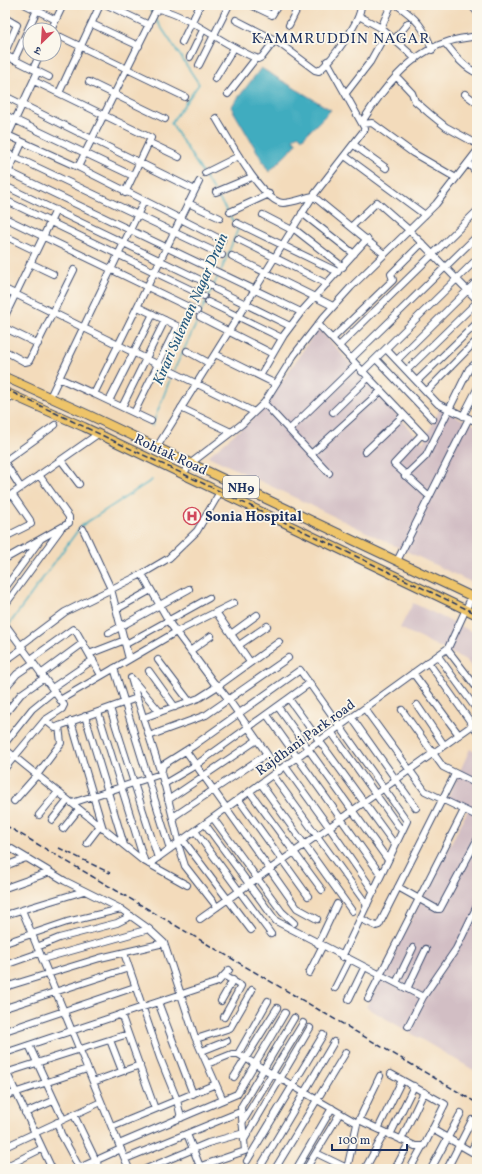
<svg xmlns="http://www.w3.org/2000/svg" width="482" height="1174" font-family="Vollkorn,'Noto Serif Devanagari',serif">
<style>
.industrial{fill:#d2bec4}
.water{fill:#40acbf;stroke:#2e6e8e}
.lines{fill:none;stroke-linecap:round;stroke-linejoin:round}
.stream{stroke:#40acbf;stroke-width:1.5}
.minor-casing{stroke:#3b496c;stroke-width:8}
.highway-casing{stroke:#3b496c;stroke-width:10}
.minor{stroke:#fff;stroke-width:6}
.highway{stroke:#eec469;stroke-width:8}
.rail{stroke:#1b2f5e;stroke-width:1.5;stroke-dasharray:6 3;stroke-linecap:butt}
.labels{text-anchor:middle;stroke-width:3.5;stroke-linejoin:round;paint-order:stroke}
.shield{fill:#fbf7ec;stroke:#5e6b89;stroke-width:1}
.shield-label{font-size:13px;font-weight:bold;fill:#1b2f5e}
.street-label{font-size:14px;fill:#1b2f5e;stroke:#fbf7ec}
.poi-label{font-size:14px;font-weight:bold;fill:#1b2f5e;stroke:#fbf7ec;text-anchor:start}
.neighbourhood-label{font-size:15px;letter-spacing:1px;fill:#1b2f5e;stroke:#fbf7ec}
.water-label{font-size:15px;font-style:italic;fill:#285b80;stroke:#fbf7ec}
</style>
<rect width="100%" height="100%" fill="#fbf7ec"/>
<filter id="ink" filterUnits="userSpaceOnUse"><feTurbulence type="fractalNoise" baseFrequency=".025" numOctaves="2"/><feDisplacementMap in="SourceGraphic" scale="8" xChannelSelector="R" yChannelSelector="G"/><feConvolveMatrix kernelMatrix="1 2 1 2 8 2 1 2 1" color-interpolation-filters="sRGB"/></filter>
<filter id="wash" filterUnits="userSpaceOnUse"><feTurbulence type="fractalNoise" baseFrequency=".012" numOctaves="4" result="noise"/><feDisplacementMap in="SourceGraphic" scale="16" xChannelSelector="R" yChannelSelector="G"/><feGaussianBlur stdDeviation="0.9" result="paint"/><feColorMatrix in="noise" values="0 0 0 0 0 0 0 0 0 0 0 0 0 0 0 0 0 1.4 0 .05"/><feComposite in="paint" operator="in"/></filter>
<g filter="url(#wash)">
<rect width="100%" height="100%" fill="#f3dbbb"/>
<!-- industrial -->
<path class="industrial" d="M318,328L423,443L440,409L477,426V585L208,456L262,411Z
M413,603L477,634V674L466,660L400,628Z
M470,749L477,752V1072L366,1007L468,810L447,799Z"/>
<!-- water -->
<path class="water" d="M261,68L331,110L302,139L298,135L293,139L297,144L269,172L231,107Z"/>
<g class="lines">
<!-- stream -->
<path class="stream" d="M146,5L152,13
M155,18L199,84L171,123L214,191
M216,194L238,229L221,271
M200,314L219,274
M174,370L199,318
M152,426L172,374
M8,626L81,526L152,480"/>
</g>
</g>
<g filter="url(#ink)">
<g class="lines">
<defs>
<path id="minor" d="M26,5L56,20
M107,5L149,25
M251,5L272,15L278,5
M397,5C416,18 425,28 432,50
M471,5L477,12
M5,10L7,5
M359,16L381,28L416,59
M5,18L17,25L5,52
M236,20L275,40
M92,24L139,46
M289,25L299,5
M381,28L391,5
M51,30L63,5
M61,37L185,97
M394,40L408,23
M182,42L200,5
M445,43C454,54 463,67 477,73
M5,55L49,77
M190,57L203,30
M14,60L37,10
M199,65L229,5
M33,69L40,54
M397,77L412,93L415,101L430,114L446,127L477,144
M215,79L234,48
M34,81L151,138L125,193
M89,82L165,119
M59,93L100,5
M346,93L370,62L386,33
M228,94L256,58
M465,94L477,103
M5,96L195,190
M5,115L133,176
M216,118C227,136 262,202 283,203C292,203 304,198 313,196L384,254
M362,122C382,90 409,54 447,42C456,39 467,38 477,36
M363,124L372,123L413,153L456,178
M5,134L78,167L155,12L159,9C194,18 224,46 258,59L262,57L275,40L315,70L319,71C332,60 361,22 361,5
M8,135L38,71
M150,143L179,157
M354,145L386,168
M5,152L222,255
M345,156L425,215
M468,163L477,173
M78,167L222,240
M5,170L301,312
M205,173L239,156
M5,179L22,143
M5,186L211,285
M216,192L252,177
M5,200L204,296
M188,203L220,218
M230,212L269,194
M302,213L354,254
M263,215L292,230
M5,218L197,311
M237,223L338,272
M351,227L377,202L409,230L477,300
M293,228L343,267
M5,236L36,251
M238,239L327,284
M232,256L333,306
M30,263L53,274
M5,289L254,412
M215,289L290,326
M208,302L282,338
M5,316L56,210
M200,317L273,354
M318,324L425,437
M5,328L38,344
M332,339L393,280L391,274L422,243
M339,346L477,211
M386,349L438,404L477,422
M5,351L25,362L29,361L74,270
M187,351L209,363
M215,354L276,384
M351,359L477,236
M376,359L433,419
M397,360L477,281
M407,370L477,302
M362,372L477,259
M260,376L284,335L302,311L367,239
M59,378L94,394L199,182
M417,381L477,323
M427,391L477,340
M94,394L151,421
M50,397L144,201
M109,401L153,314
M5,402L12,395
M264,403L329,473
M122,407L165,320
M181,408L231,432
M333,412L368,378
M134,413L177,326L138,307
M463,416L477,389
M289,430L356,365
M422,434L394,464L429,496
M157,447L313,196L365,129L327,61
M365,452L404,415
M311,454L381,391
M61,460L79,484
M5,461L55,425
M5,463L21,488
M183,474L191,463L242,424L264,403L294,355L322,319L351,287L436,204L477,151
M405,476L426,456L469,369L477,362
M5,499L98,434
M83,529L111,589L129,659
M5,537L31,524L30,520L12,494
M5,559L69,523V517L39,475
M397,561L469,418
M142,574L171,625L214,683L218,686L229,700L279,771
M5,588L40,540
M5,605L60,530
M117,609L151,590
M216,612L250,662
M5,624L64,705L62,709L45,720L5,768
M109,633L189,589
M231,634L257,615
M126,644L209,598
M21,645L65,612L142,574L169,558L197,531L220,492
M239,645L267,626
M447,649L477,688
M190,651L211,636
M89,654L125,640
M438,656L477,710
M31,659L73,629L76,631L101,675
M158,660L189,701
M5,661L23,648
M428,662L477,731
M114,668L170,849
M149,671L175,707
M413,673L459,735
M41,674L83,643
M132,679L160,712
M5,688L17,674L33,663
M52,688L93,660
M137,698L165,786L179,843
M289,699L395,845
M60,700L176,632L234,603
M417,705L444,745
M278,707L388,860
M110,708L158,858
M365,709L425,791L477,816
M402,710L443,767L477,784
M98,712L144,860
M5,714L21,694L44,678
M267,715L381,875
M85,716L124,845
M143,718L199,698L218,686L279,642
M352,718L416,808
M45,720L55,728L59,726
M71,721L103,829
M332,733L402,831
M149,736L206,715L288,658
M5,743L32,709L54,691
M5,749L142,860L187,885
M186,751L297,908L317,919
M285,766L329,827L374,892
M273,775L367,905
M164,784L196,765L310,683
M261,784L352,911
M250,792L322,890
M168,800L257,740
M239,800L308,896
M14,801L37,775L61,743L59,726L137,698L131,678
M72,803L161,774L163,765L193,746L300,670L407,821L342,957
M39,815L58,792
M173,817L267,754
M213,818L282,912L294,923
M52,820L68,800
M205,824L276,921L423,997
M63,829L79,809
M195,831L271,934
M183,840L251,930
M87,843L100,826
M178,844L185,866L217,907
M5,845L65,881L121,909L149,929L164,943L195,1037L223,1100
M149,864L448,648L472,596
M5,866L26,858
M398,887L437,909H440L477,840
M5,888L50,872
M22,910L129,1169
M5,915L84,891
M200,919L477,722
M361,919L376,926L379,925L455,774
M5,943L67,922L121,909
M318,944L337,904
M37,947L59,938L117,923L131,916
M124,953L160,1058L177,1100L181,1118
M42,959L149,929
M5,965L39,953
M309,973L322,947
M396,983L413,948
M5,987L100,958L164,943
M335,988L349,960
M407,989L426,949
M349,999L364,968
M368,999L464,810
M221,1001L233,980
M158,1002L193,1094
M5,1008L129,968
M121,1014L155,1109
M224,1017L241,986L225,976
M408,1026L423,997L456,949L477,906
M5,1031L135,987
M196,1039L230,1028L252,990
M110,1040L122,1071
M29,1045L63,1119
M202,1051L227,1041
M5,1053L218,982L229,970
M238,1054L268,1001
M207,1064L232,1054H238L357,1123
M5,1069L52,1169
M5,1073L128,1034
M234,1077L277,1008
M93,1082L140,1065
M5,1096L87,1069
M25,1113L53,1101
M74,1115L100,1169
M359,1120L415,1146H424L445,1104L391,1074
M57,1122L61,1134L80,1169
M242,1123L303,1023
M112,1127L216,1084
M378,1129L402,1080
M432,1129L477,1155
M187,1134L201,1169
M390,1135L414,1086
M244,1140L310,1028
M401,1140L424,1092
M119,1144L237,1094L285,1013
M5,1147L101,1102
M471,1151L477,1140
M316,1153L347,1168
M125,1159L240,1112
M247,1161L323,1035
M298,1166L332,1108
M5,1167L41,1149
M77,1169L121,1149
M146,1169L208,1143L244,1133
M192,1169L245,1151L241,1107L294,1018
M259,1169L334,1042
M275,1169L346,1052
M306,1169L340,1113
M347,1169L357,1124L380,1076
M365,1169L385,1132
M395,1169L409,1143
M410,1169L422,1147
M431,1169L461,1113
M447,1169L472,1120"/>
<path id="highway" d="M5,377L91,416L477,599
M5,392L84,427L477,615"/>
</defs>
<!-- minor casing -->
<use href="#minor" class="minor-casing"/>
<!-- highway casing -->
<use href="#highway" class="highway-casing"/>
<!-- minor -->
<use href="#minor" class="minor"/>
<!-- highway -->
<use href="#highway" class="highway"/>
<!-- rail -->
<path class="rail" d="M5,389L477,614
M5,825L477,1103
M59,848L110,873"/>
</g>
</g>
<!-- icons -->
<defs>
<symbol id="hospital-ring" viewBox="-11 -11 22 22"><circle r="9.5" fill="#fbf7ec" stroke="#d1495b" stroke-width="1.5"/><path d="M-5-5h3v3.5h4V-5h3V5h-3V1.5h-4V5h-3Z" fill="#d1495b"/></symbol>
</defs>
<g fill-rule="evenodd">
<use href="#hospital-ring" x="182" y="506" width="20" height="20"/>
</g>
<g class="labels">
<!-- shield labels -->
<rect class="shield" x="223" y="476" width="36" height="22" rx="3"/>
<g class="shield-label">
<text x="241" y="492">NH9</text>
</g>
<!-- street labels -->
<g class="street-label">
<text transform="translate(171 454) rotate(25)" y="5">Rohtak Road</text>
<text transform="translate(305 737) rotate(-36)" y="5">Rajdhani Park road</text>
</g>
<!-- poi labels -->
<g class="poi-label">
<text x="205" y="521">Sonia Hospital</text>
</g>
<!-- neighbourhood labels -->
<g class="neighbourhood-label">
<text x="341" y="43">KAMMRUDDIN NAGAR</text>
</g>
<!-- water labels -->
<g class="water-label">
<text transform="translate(190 309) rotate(-66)" y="5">Kirari Suleman Nagar Drain</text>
</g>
</g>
<!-- margin -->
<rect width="482" height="1174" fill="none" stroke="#fbf7ec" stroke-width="20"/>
<!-- north arrow -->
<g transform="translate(42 42) rotate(205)"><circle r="19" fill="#fbf7ec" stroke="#a1a7b3"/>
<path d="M0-3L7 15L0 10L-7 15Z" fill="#d1495b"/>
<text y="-6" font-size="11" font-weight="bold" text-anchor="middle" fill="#1b2f5e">उ</text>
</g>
<!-- scale -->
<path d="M332 1144v6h75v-6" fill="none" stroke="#1b2f5e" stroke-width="2"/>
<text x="338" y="1144" font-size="12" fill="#1b2f5e" stroke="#fbf7ec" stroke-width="3" paint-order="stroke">100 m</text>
</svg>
